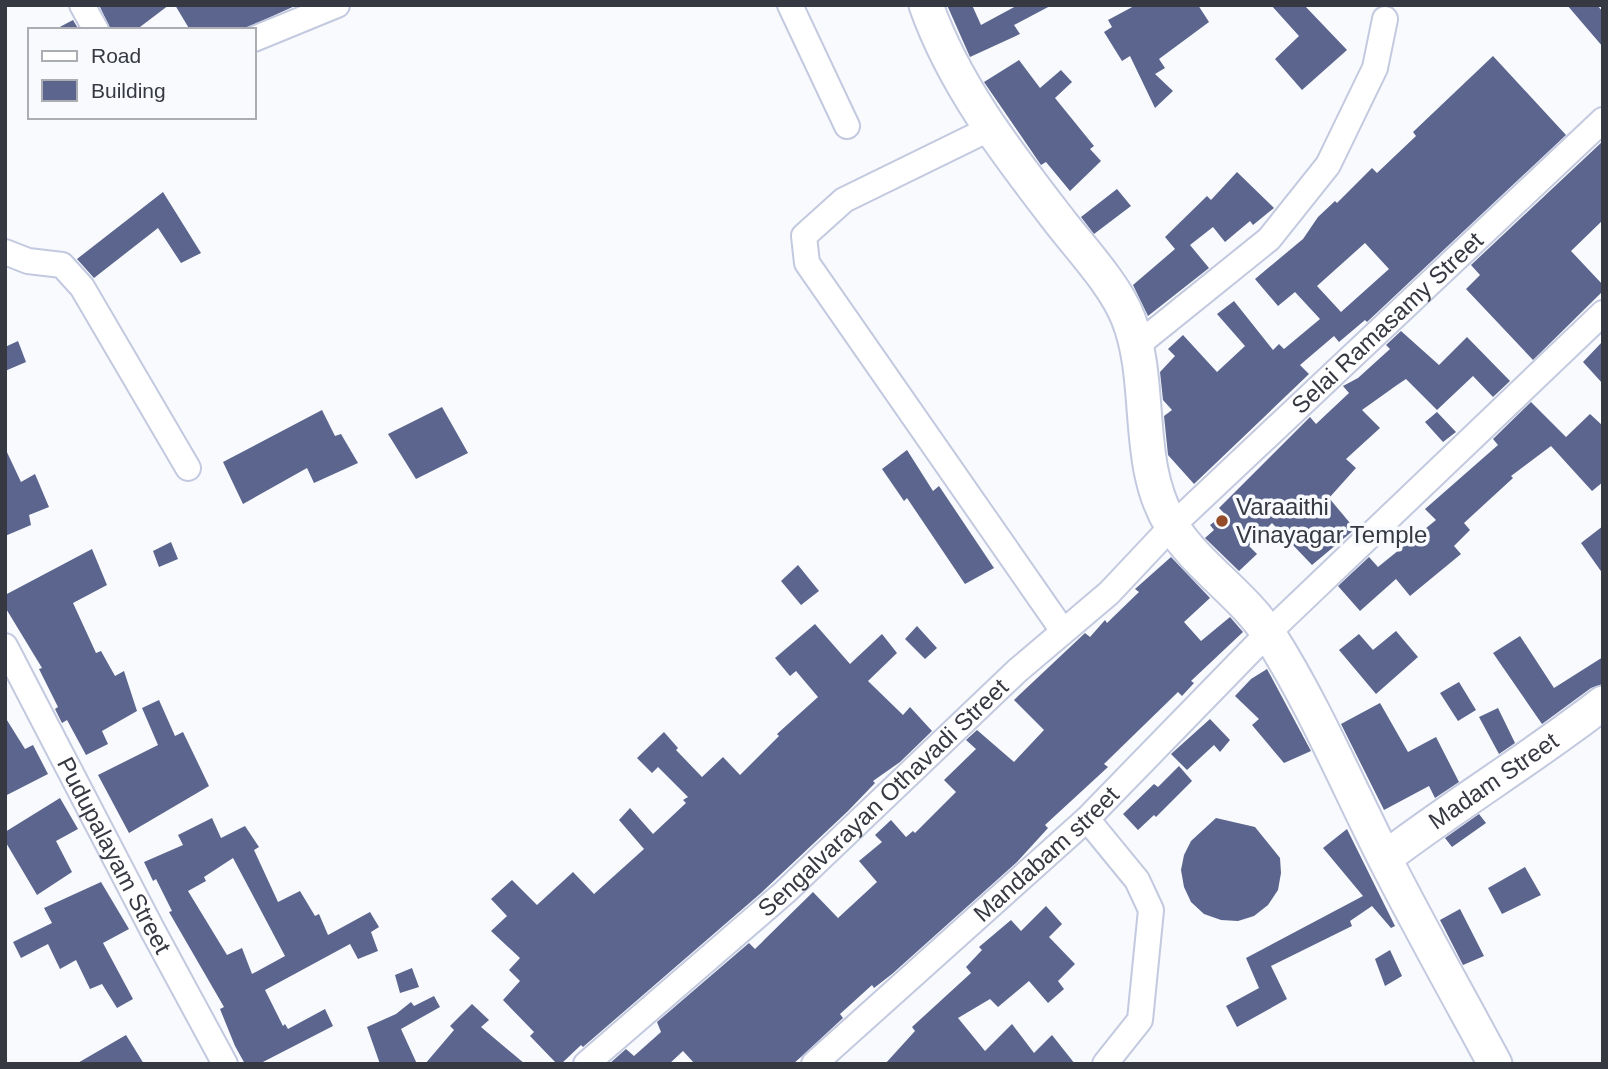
<svg xmlns="http://www.w3.org/2000/svg" width="1608" height="1069" font-family="Arial,sans-serif">
<style>
.building{fill:#5b658d;fill-rule:evenodd}
.lines{fill:none;stroke-linecap:round;stroke-linejoin:round}
.street-casing{stroke:#c3c9df;stroke-width:28}
.secondary-casing{stroke:#c3c9df;stroke-width:37}
.street{stroke:#fff;stroke-width:24}
.secondary{stroke:#fff;stroke-width:33}
.poi-dot{fill:#934c27;stroke:#f8fafe;stroke-width:2.5}
.labels{text-anchor:middle;stroke-width:7;stroke-linejoin:round;paint-order:stroke}
.street-label{font-size:24px;fill:#373942;stroke:#f8fafe}
.poi-label{font-size:24px;fill:#373942;stroke:#f8fafe;text-anchor:start}
</style>
<rect width="100%" height="100%" fill="#f8fafe"/>
<!-- building -->
<path class="building" d="M103,5H169L136,30H111L100,7Z
M175,5H297L242,30H190Z
M947,5H972L981,25L1018,5H1052L1014,25L1020,34L970,57Z
M1136,5H1198L1209,22L1159,59L1165,68L1155,74L1173,91L1155,108L1130,56L1122,61L1104,32L1112,27L1108,20Z
M1271,5H1304L1347,50L1302,90L1275,59L1299,36Z
M1567,5H1597L1603,12V47Z
M73,20L79,30H54Z
M1493,56L1566,135L1367,322L1365,320L1339,342L1334,336L1300,365L1309,374L1194,484L1168,455L1164,416L1172,410L1163,400L1160,372L1175,356L1168,349L1183,335L1217,372L1245,346L1217,314L1234,301L1273,350L1279,344L1284,349L1320,319L1295,292L1278,306L1255,279L1303,239L1318,217L1335,201L1337,203L1372,168L1377,173L1416,136L1413,132ZM1365,243L1389,269L1341,312L1317,286Z
M1019,60L1040,88L1061,70L1072,82L1055,98L1094,146L1090,149L1101,161L1070,191L1046,162L1041,165L984,82Z
M1603,141V220L1571,251L1603,285V291L1533,360L1466,289L1480,275L1471,265Z
M1237,172L1274,208L1253,225L1250,221L1225,242L1213,227L1190,245L1209,268L1148,316L1133,285L1175,249L1165,237L1207,196L1211,200Z
M1117,189L1131,206L1094,234L1081,217Z
M163,192L201,253L181,263L158,228L94,278L77,259Z
M1401,331L1439,365L1467,337L1510,381L1493,397L1473,376L1437,410L1406,379L1397,385L1362,410L1380,428L1346,459L1356,468L1329,498L1355,529L1312,565L1272,523L1249,546L1257,554L1239,571L1205,538L1214,530L1210,525L1225,514L1219,508L1310,417L1316,424L1349,393L1343,386L1358,378L1390,349L1386,345Z
M18,341L26,362L5,371V347Z
M1603,341V384L1583,362Z
M1531,402L1566,437L1590,414L1603,426V482L1592,491L1551,446L1511,476L1513,478L1464,523L1470,530L1454,546L1461,554L1410,596L1396,579L1360,611L1338,586L1369,557L1378,567L1436,520L1425,509L1498,445L1493,439Z
M442,407L468,453L416,479L388,434Z
M322,410L335,436L341,434L358,463L314,483L307,468L243,504L223,462Z
M1437,412L1456,432L1443,442L1425,422Z
M5,448L21,482L35,474L49,507L29,515L31,525L5,536Z
M907,450L933,491L939,486L994,568L965,584L907,498L904,501L882,469Z
M1603,526V574L1581,543Z
M171,542L178,559L159,567L153,551Z
M92,549L107,585L73,603L96,653L101,651L115,676L124,671L137,711L102,731L108,744L86,755L67,720L62,723L55,709L58,707L39,669L42,668L5,607V595Z
M1171,557L1210,598L1184,622L1201,641L1230,617L1243,632L1191,681L1194,683L1182,696L1178,692L1104,764L1108,767L1045,825L1048,828L1017,862L892,974L874,988L872,985L840,1014L843,1018L802,1056L793,1064H695L683,1051L669,1064H609L626,1049L634,1056L661,1032L657,1022L749,943L755,949L813,892L838,918L877,882L859,861L882,842L875,835L891,820L906,837L913,831L915,833L956,792L944,780L976,749L966,740L977,730L1014,762L1044,730L1014,700L1085,633L1090,637L1105,620L1107,623L1139,592L1135,589Z
M798,565L819,591L801,605L781,581Z
M815,624L850,664L882,634L897,653L868,681L903,715L910,707L932,731L900,762L873,781L875,783L848,811L761,893L583,1047L581,1045L561,1064H557L530,1036L534,1032L503,1000L520,981L509,970L520,958L491,931L507,916L491,899L512,880L537,905L573,872L594,894L644,849L619,820L630,808L653,834L686,803L683,800L688,797L658,767L652,773L637,758L664,732L678,748L676,750L702,777L723,757L740,775L779,736L777,734L818,697L796,671L790,676L775,658Z
M917,626L937,648L925,659L905,639Z
M1396,631L1418,657L1376,694L1339,650L1359,634L1373,650Z
M1520,636L1554,688L1603,657V684L1591,688L1542,724L1493,653Z
M1267,669L1311,751L1284,763L1252,725L1259,719L1235,696L1251,679Z
M1459,682L1476,710L1458,721L1440,693Z
M159,700L175,736L183,732L209,786L129,833L98,775L158,745L142,708Z
M1380,703L1408,752L1436,737L1459,782L1435,798L1429,786L1384,810L1341,724Z
M1498,708L1515,743L1499,754L1479,717Z
M5,717L25,749L33,745L48,774L5,796Z
M1210,719L1230,740L1220,752L1214,745L1187,770L1171,754Z
M1179,766L1192,781L1156,817L1154,815L1138,830L1123,814L1154,784L1158,787Z
M60,798L78,829L56,841L72,872L37,895L5,841V832Z
M1479,814L1486,823L1452,847L1445,838Z
M212,818L221,838L245,826L259,847L254,850L278,902L300,891L315,916L319,914L328,935L370,912L379,927L371,932L378,951L358,959L350,944L265,990L283,1026L285,1024L288,1029L325,1009L333,1026L259,1064H245L235,1046L220,1009L224,1007L169,912L172,911L156,879L153,881L144,862L183,845L178,835ZM233,858L285,956L252,974L242,948L227,955L188,891L206,881L204,877Z
M1216,818L1255,827L1280,858L1281,873L1278,890L1268,905L1254,916L1238,921L1221,920L1204,914L1191,902L1184,887L1181,870L1184,855L1191,841Z
M1347,829L1395,926L1391,928L1372,906L1350,921L1352,926L1271,966L1287,999L1237,1027L1226,1006L1259,988L1246,958L1363,896L1323,848Z
M1525,867L1541,895L1502,914L1488,888Z
M101,882L129,929L103,943L133,999L117,1008L102,984L90,989L76,960L60,969L48,944L21,958L13,942L52,923L44,908Z
M1046,906L1062,924L1049,937L1075,964L1058,981L1064,989L1048,1003L1029,981L998,1007L990,999L958,1018L985,1051L1012,1024L1034,1053L1052,1035L1075,1064H885L915,1031L912,1027L971,973L966,967L982,950L979,947L1011,920L1021,931Z
M1460,909L1484,956L1463,965L1440,920Z
M1390,950L1402,976L1385,986L1375,959Z
M412,968L419,987L400,993L395,975Z
M434,996L440,1007L401,1029L417,1064H380L367,1027L396,1014L411,1002L414,1006Z
M472,1004L489,1020L481,1027L525,1064H425L454,1030L450,1026Z
M126,1035L144,1064H76Z"/>
<g class="lines">
<defs>
<g id="street">
<path d="M82,5L96,30"/>
<path d="M790,5L847,126"/>
<path d="M254,39L337,5"/>
<path d="M989,129L844,200L804,236L807,263L1063,631"/>
<path d="M5,252L28,261L62,265L82,287L188,468"/>
<path d="M1135,347L1269,239L1328,165L1375,68L1385,19"/>
<path id="s1" d="M5,646L152,929L225,1064"/>
<path d="M1087,819L1137,880L1151,910L1140,1020L1105,1064"/>
<path id="s2" d="M586,1064L785,892L1018,670L1109,593L1172,526L1603,120"/>
<path id="s3" d="M814,1064L1087,819L1268,633L1603,313"/>
</g>
<g id="secondary">
<path d="M926,5C955,87 1008,154 1061,223C1082,250 1115,285 1128,318C1154,383 1133,464 1172,526C1198,567 1244,595 1270,636C1315,707 1347,784 1385,859C1420,928 1458,995 1495,1064"/>
<path id="s4" d="M1385,858C1456,804 1532,758 1603,703"/>
</g>
</defs>
<!-- street casing -->
<use href="#street" class="street-casing"/>
<!-- secondary casing -->
<use href="#secondary" class="secondary-casing"/>
<!-- street -->
<use href="#street" class="street"/>
<!-- secondary -->
<use href="#secondary" class="secondary"/>
</g>
<!-- markers -->
<circle class="poi-dot" cx="1222" cy="521" r="7"/>
<g class="labels">
<!-- street labels -->
<g class="street-label">
<text dy="8" stroke="none"><textPath href="#s2" startOffset="1092">Selai Ramasamy Street</textPath></text>
<text dy="8" stroke="none"><textPath href="#s4" startOffset="133">Madam Street</textPath></text>
<text dy="8" stroke="none"><textPath href="#s2" startOffset="399">Sengalvarayan Othavadi Street</textPath></text>
<text dy="8" stroke="none"><textPath href="#s3" startOffset="313">Mandabam street</textPath></text>
<text dy="8" stroke="none"><textPath href="#s1" startOffset="236">Pudupalayam Street</textPath></text>
</g>
<!-- poi labels -->
<g class="poi-label">
<text x="1236" y="515">Varaaithi<tspan x="1236" dy="28">Vinayagar Temple</tspan></text>
</g>
</g>
<!-- border -->
<rect width="1608" height="1069" fill="none" stroke="#373942" stroke-width="14"/>
<!-- legend -->
<rect x="28" y="28" width="228" height="91" fill="#f8fafe" stroke="#abadb3" stroke-width="2"/>
<rect x="42" y="51" width="35" height="10" fill="#ffffff" stroke="#abadb3" stroke-width="2"/>
<text x="91" y="63" font-size="21" fill="#373942">Road</text>
<rect x="42" y="80" width="35" height="21" fill="#5b658d" stroke="#abadb3" stroke-width="2"/>
<text x="91" y="98" font-size="21" fill="#373942">Building</text>
</svg>
